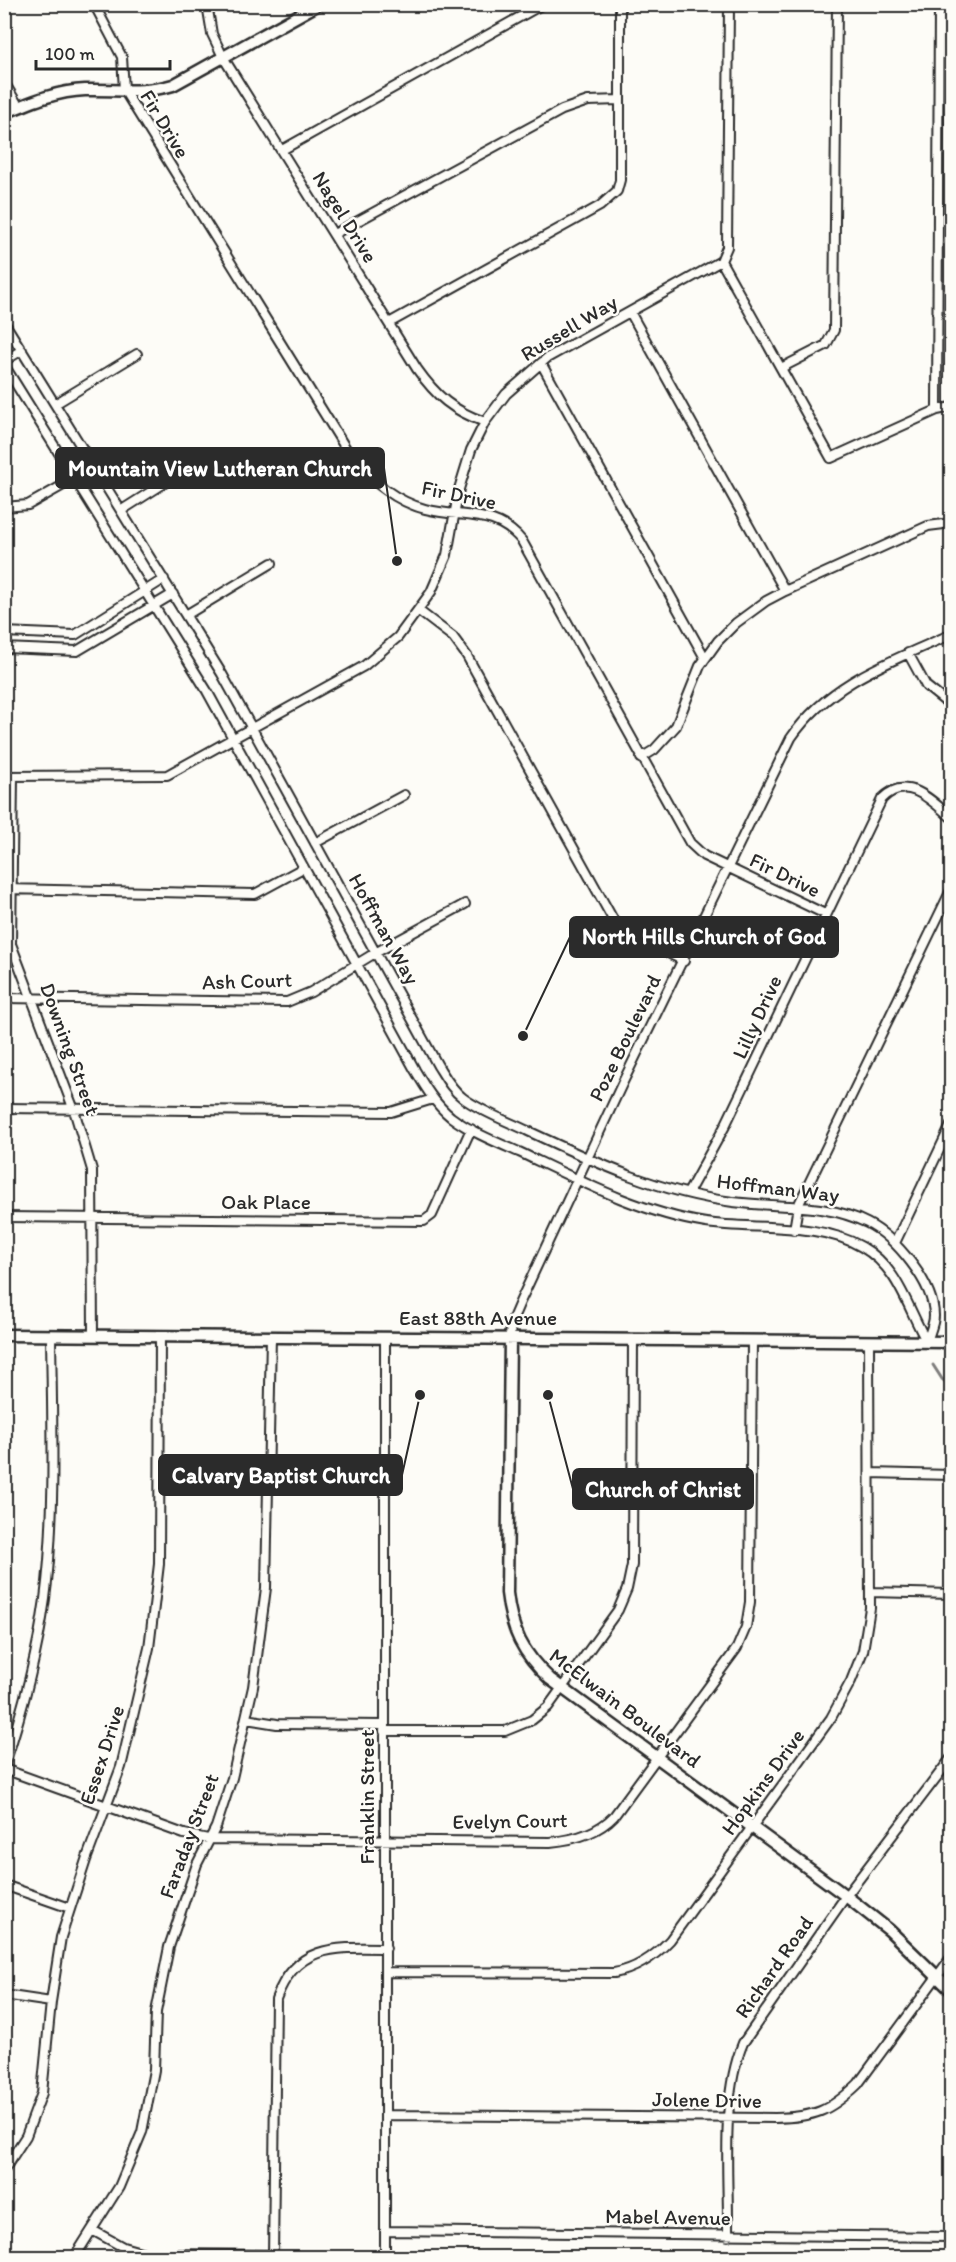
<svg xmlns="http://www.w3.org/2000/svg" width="956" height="2262" font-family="Itim,sans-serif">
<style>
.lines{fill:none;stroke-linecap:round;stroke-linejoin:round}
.stream{stroke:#7e7d7b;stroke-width:3}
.street-casing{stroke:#2b2b2b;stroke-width:12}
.secondary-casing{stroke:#2b2b2b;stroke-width:15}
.street{stroke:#fdfcf7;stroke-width:8}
.secondary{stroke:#fdfcf7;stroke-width:10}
.labels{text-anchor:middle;stroke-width:5;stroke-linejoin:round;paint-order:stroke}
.street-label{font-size:21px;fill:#2b2b2b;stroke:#fdfcf7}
.leader{fill:none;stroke:#2b2b2b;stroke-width:2}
.callout-dot{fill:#2b2b2b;stroke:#fdfcf7;stroke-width:2}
.callout{fill:#2b2b2b;stroke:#2b2b2b;stroke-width:2}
.callout-label{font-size:22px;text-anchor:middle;font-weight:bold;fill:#fff}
</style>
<rect width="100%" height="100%" fill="#fdfcf7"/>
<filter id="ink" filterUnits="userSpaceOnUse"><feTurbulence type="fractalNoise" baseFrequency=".0167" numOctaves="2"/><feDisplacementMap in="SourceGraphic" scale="12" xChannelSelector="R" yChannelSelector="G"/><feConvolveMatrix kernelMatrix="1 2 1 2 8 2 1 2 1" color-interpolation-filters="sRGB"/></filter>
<g filter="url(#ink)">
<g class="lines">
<!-- stream -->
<path class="stream" d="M933,1365L942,1379L952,1387"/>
<defs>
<path id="street" d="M94,4L122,57L124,90L353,460C374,482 395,501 425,509C462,519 495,508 522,541L690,843L704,856L825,914
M207,4L212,34L223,57L417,369C436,396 453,411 485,422
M4,82L19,107
M282,150L543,4
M334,234L562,110L588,101L620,100
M721,261L831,458L937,410L952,407
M630,312L785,591
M4,322L222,674L438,1066C445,1077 452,1090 463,1098C482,1112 507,1121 528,1131C594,1162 660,1193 733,1202C779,1208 825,1202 867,1223C895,1237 934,1283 934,1316C934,1324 929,1334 927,1342
M389,323L600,206L617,191L620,180V4
M4,361L22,350
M541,363L705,658
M4,365L207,691L415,1070C425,1087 435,1104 451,1117C471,1132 496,1142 519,1152C578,1180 641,1213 706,1223C755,1230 818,1221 862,1247C899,1268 907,1308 927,1342
M781,368L826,345L834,330L837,4
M55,404L137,354
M937,410L939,4
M4,507L28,505L74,479
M122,510L204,458
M419,611L453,637L467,656L615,923L626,932L684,961
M186,615L272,563
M4,632L75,635L164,579
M4,648L77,651L173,594
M908,653L926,686L952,707
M641,758L654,750L676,726L700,666L718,641L736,623L766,601L785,591L928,526L952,523
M4,776L167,775L364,666L398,637L431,592L447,555L459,489L471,450L485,422L506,394L547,358L721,261L727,247L729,4
M13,777L11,944L74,1110L92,1170L93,1335
M315,843L404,795
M4,889L255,894L303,868
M4,998L287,1002L311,992L375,953L465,904
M4,1108L391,1112L433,1099
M688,1193L725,1126L882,799C907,773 932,801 952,818
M4,1217L424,1221L432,1215L471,1129
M794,1230L798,1206L952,888
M895,1243L952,1123
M510,1338L511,1323L520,1302L622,1084L791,738C829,682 892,661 952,634
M870,1473L952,1475
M870,1592L952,1594
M246,1719L277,1724L384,1725
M384,1731H505L532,1720L548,1707L618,1610L627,1589L632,1565L633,1339
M4,1767C22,1712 37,1657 45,1599C56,1516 52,1419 51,1335
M4,1769L184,1834L208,1839L550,1842C574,1840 597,1834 614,1816L737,1648L746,1627L750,1602L752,1340
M4,1885L70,1908
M386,1972L614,1973C637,1969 654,1957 670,1940L831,1718L851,1681L863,1651L870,1608L869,1341
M4,1995L51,2002
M386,2115L775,2118C814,2117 829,2112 858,2084L952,1956
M4,2170L26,2136L42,2093L51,2002L61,1937L86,1860L121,1767L149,1648L159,1564L160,1336
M92,2230L123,2247L148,2254L273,2255
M385,2231L952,2237
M728,2236C729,2177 720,2097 743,2043L846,1896L952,1757
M74,2258L119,2187L142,2132L154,2070L156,2012L169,1947L197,1864L216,1827L232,1778L253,1687L266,1588L271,1336
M273,2258L276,1999C296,1944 336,1947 386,1948
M385,2258V1337"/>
<path id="secondary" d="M4,113C31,102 57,91 85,90C116,89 143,94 173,85L319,4
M4,1335L952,1342
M510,1338L507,1593C511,1630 523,1654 550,1679L846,1896L889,1930L952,1991"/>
</defs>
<!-- street casing -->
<use href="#street" class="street-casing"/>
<!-- secondary casing -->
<use href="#secondary" class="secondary-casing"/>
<!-- street -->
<use href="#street" class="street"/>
<!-- secondary -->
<use href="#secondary" class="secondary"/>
</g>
</g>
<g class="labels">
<!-- street labels -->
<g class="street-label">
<text transform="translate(165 124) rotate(59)" y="7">Fir Drive</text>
<text transform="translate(345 217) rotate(58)" y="7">Nagel Drive</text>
<text transform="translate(569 328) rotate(-31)" y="7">Russell Way</text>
<text transform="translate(459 495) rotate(12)" y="7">Fir Drive</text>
<text transform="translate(785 875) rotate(26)" y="7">Fir Drive</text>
<text transform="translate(384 929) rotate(61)" y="7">Hoffman Way</text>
<text transform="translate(247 981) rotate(-2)" y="7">Ash Court</text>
<text transform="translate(757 1017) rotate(-65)" y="7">Lilly Drive</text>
<text transform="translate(625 1038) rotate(-64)" y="7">Poze Boulevard</text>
<text transform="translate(70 1049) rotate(70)" y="7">Downing Street</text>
<text transform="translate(778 1188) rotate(7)" y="7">Hoffman Way</text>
<text x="266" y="1209">Oak Place</text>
<text x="478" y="1325">East 88th Avenue</text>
<text transform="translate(625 1708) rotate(37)" y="7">McElwain Boulevard</text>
<text transform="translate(102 1755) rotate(-72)" y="7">Essex Drive</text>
<text transform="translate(763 1782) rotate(-54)" y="7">Hopkins Drive</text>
<text transform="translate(367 1797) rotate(-90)" y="7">Franklin Street</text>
<text transform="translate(510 1821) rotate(-1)" y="7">Evelyn Court</text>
<text transform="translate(189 1836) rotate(-69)" y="7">Faraday Street</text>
<text transform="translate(774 1967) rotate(-55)" y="7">Richard Road</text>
<text transform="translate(707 2100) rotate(1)" y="7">Jolene Drive</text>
<text transform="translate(668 2217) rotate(1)" y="7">Mabel Avenue</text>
</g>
</g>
<!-- callouts -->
<path class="leader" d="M397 561L384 468M523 1036L570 937M420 1395L402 1475M548 1395L573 1489"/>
<g class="callout-dot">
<circle cx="397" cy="561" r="6"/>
<circle cx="523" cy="1036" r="6"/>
<circle cx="420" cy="1395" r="6"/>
<circle cx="548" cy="1395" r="6"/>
</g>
<g class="callout">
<rect x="56" y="448" width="328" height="40" rx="6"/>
<rect x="570" y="917" width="268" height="40" rx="6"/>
<rect x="159" y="1455" width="243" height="40" rx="6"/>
<rect x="573" y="1469" width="180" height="40" rx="6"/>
</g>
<g class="callout-label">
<text x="220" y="476">Mountain View Lutheran Church</text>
<text x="704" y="944">North Hills Church of God</text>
<text x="281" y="1483">Calvary Baptist Church</text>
<text x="663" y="1497">Church of Christ</text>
</g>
<!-- margin -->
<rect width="956" height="2262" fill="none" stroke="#fdfcf7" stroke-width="24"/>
<rect x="12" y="12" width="932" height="2238" fill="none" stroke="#2b2b2b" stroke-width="2" filter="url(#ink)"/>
<!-- scale -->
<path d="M36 60v9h134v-9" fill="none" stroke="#2b2b2b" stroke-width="3"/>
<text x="45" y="60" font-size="18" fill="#2b2b2b" stroke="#fdfcf7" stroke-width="4.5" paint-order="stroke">100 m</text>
</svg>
